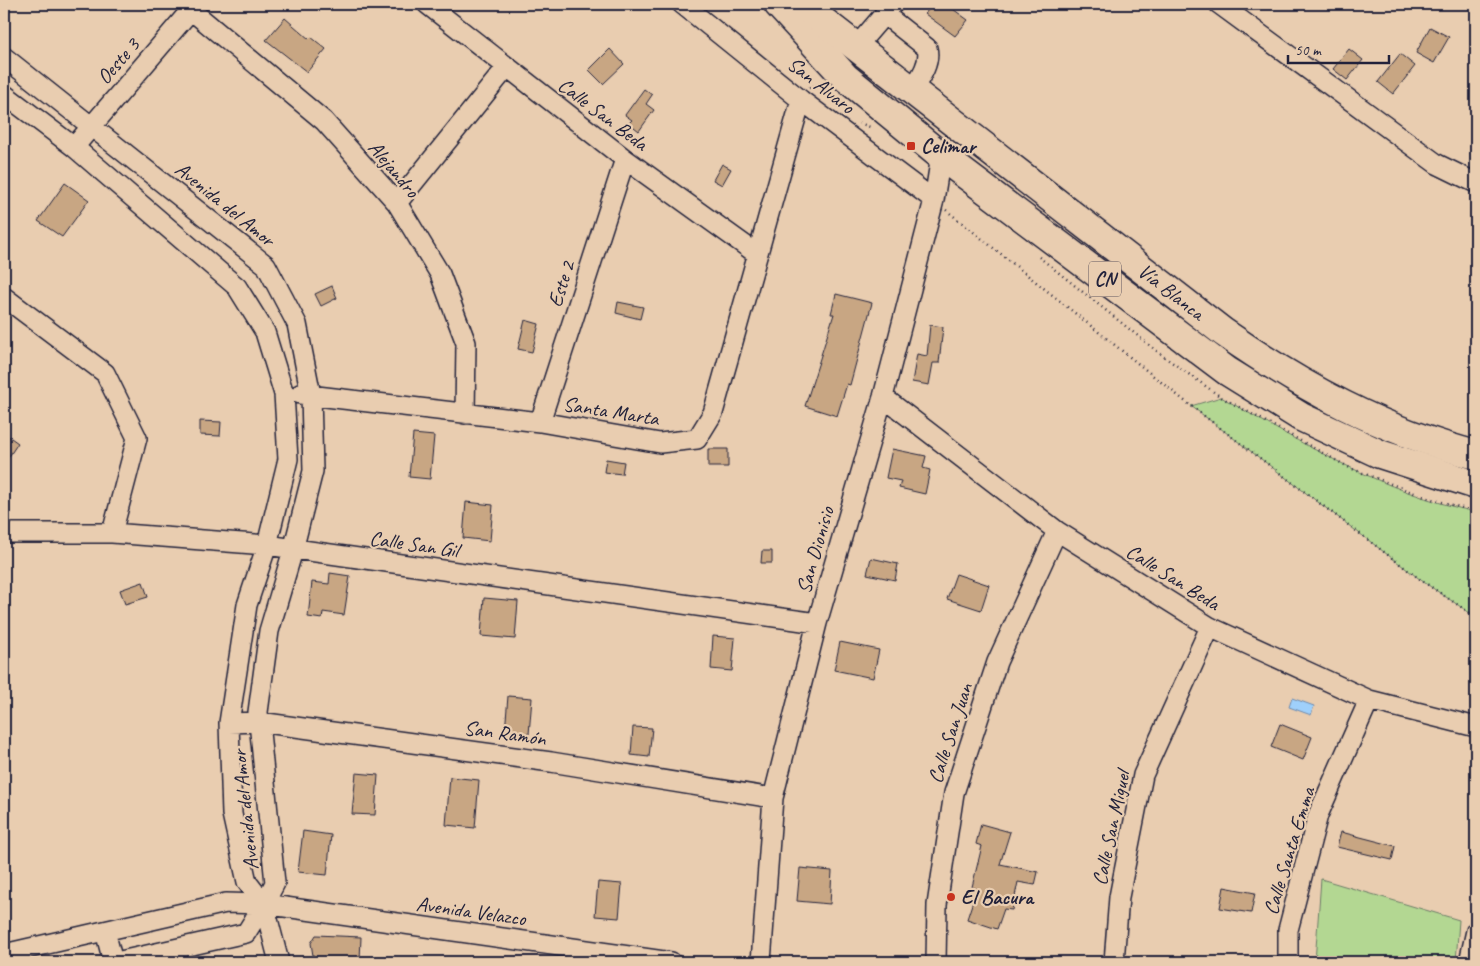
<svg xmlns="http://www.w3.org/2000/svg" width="1480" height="966" font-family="Caveat,sans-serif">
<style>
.green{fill:#b3d792;stroke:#6a7c66}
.water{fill:#9fd0fb;stroke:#6d8aae}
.building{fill:#c8a683;stroke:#22223b}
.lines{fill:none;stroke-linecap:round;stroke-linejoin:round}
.minor-casing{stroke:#22223b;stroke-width:22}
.highway-casing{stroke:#22223b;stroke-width:31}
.path{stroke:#22223b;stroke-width:2.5;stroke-dasharray:1 4;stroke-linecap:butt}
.minor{stroke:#e9cdb0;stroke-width:19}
.highway{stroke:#e9cdb0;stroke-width:28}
.poi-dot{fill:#c8321e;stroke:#e9cdb0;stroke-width:2}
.labels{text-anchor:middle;stroke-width:4.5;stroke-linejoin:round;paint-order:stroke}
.shield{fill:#e9cdb0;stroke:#5e555e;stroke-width:1}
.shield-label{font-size:20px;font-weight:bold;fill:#22223b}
.street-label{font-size:21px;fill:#22223b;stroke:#e9cdb0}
.poi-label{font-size:21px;font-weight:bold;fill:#22223b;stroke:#e9cdb0;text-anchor:start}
</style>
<rect width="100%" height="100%" fill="#e9cdb0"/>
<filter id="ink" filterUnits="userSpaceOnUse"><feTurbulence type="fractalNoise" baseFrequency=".02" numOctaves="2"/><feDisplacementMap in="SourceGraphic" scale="10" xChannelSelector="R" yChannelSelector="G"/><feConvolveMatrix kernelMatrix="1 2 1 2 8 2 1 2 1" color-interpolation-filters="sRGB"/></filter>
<g filter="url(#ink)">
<!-- green -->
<path class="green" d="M1221,397C1301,443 1385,493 1476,512V617L1425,583L1191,406Z
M1321,879L1459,920L1456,962H1315Z"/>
<!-- water -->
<path class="water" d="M1292,698L1314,706L1311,715L1289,707Z"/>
<!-- building -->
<path class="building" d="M932,4H946L968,20L955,36L925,14Z
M285,18L309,39L311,37L326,49L307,72L266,40Z
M1430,27L1449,37L1434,63L1416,53Z
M610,49L624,64L603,84L589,70Z
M1349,49L1363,60L1347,80L1333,69Z
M1400,54L1415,66L1393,94L1378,82Z
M644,89L652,95L646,104L654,110L639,131L629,123L632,120L625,115Z
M722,164L731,169L722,185L713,180Z
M65,183L89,200L62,237L38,221Z
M332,286L337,298L321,306L315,294Z
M836,294L872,303L850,385L847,384L837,416L805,406L834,314H831Z
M618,302L643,307L640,319L616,313Z
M525,320L539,324L532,352L518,349Z
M930,325L943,327L939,363H933L929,385L912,382L917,354L927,356Z
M200,421L221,422L220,436L200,435Z
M4,433L18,443L4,464Z
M413,434L434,436L430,479L409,477Z
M708,449H728V467H708Z
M892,449L926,456L923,468L930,470L925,494L899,488L901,481L886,478Z
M606,459L624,462L622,474L604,472Z
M466,502L493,505L490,541L463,538Z
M762,551H772V563H761Z
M871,558L898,564L895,580L867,574Z
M330,573L350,576L344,615L323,612L322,619L308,617L312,582L329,584Z
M956,574L989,585L981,610L947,599Z
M143,582L148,597L125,604L120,590Z
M484,598L518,601L515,639L481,636Z
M713,636L735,638L732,671L711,669Z
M840,642L879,650L873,678L834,670Z
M508,696L532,698L529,734L505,732Z
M1280,724L1312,737L1303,760L1271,747Z
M633,727L652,728L649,757L631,755Z
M356,773L378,775L375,815L352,814Z
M450,777L479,780L475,828L446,825Z
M981,824L1010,832L1000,864L1038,872L1035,885L1018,882L1012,910L1004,909L997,929L967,919L977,889L972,887L982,846L976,844Z
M303,831L331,835L327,875L298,872Z
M1341,832L1395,846L1392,860L1337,847Z
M800,868L832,871L830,904L797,901Z
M598,882L622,884L619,918L595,916Z
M1224,887L1255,893L1251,913L1220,908Z
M316,935L361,937L360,960L329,959L330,962H314L311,943Z"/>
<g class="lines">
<defs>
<path id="minor" d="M427,4L625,159L757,254
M682,4L801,100L934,200
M1219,4L1437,164L1476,183
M191,10L324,121L397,203L440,274L466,343L465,414
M884,14L927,48C931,63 920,78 912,90
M856,47L893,4
M4,57L266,265L297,324L311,395L313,471L293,550L269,631L258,712L275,883L264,904L247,882L232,814L229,723L247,605L267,545L288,459L284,394L265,332L237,287L74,147L4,94
M74,147L196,4
M397,203L506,68
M4,297L105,373L137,438L112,533
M300,394L540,422L660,443L697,439L713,413L801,100
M883,397L1057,531L1210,627L1369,700L1476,727
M540,422L625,159
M4,533H112L267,545L817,623
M229,723L259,722L551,762L773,798
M105,931L113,962
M4,954L226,903L264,904L246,933L116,962
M279,962L264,904L671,962
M761,962L773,798L817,623L883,397L934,200L941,156
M936,962L937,905L954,793L997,662L1057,531
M1114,962L1119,897L1143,775L1210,627
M1288,962V930L1318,815L1369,700
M1469,962L1476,931"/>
<g id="highway">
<path d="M778,4L845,77L941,156L1227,371L1301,417L1380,454L1476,485"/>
<path id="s1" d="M801,4L1223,332C1302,387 1382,431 1476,455"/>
</g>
</defs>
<!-- minor casing -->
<use href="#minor" class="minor-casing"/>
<!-- highway casing -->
<use href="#highway" class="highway-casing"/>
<!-- path -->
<path class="path" d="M809,88L822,83
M859,123L873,128
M946,210L1191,406L1425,583L1476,617
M1039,257L1163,356L1221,397L1350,468L1422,496L1476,512"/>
<!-- minor -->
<use href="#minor" class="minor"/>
<!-- highway -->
<use href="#highway" class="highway"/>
</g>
</g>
<!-- markers -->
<g class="poi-dot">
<rect x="906" y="141" width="10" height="10" rx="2.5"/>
<circle cx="951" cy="897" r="5"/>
</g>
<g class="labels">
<!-- shield labels -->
<rect class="shield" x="1089" y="261.5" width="32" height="35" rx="4"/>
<g class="shield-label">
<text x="1105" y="286">CN</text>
</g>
<!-- street labels -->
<g class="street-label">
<text transform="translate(118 61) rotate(-49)" y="7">Oeste 3</text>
<text transform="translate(821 85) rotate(38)" y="7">San Alvaro</text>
<text transform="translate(603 114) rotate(37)" y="7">Calle San Beda</text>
<text transform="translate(394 169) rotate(50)" y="7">Alejandro</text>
<text transform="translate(225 204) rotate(39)" y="7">Avenida del Amor</text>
<text transform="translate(561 284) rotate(-72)" y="7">Este 2</text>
<text dy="7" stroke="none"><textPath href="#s1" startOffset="469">Vía Blanca</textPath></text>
<text transform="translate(611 411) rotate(9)" y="7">Santa Marta</text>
<text transform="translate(414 544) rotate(8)" y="7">Calle San Gil</text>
<text transform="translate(815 550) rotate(-74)" y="7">San Dionisio</text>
<text transform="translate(1173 577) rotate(32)" y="7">Calle San Beda</text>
<text transform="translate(505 733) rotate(8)" y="7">San Ramón</text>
<text transform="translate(950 733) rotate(-72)" y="7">Calle San Juan</text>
<text transform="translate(245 810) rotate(-96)" y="7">Avenida del Amor</text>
<text transform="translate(1111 828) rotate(-78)" y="7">Calle San Miguel</text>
<text transform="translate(1289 851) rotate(-73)" y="7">Calle Santa Emma</text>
<text transform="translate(471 911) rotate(8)" y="7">Avenida Velazco</text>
</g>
<!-- poi labels -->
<g class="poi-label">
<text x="921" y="153">Celimar</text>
<text x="961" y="904">El Bacura</text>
</g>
</g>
<!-- margin -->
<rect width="1480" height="966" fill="none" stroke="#e9cdb0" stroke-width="20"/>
<rect x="10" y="10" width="1460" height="946" fill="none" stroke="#22223b" stroke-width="2" filter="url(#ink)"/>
<!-- scale -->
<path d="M1288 55v8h101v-8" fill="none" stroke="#22223b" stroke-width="2.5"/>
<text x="1295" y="55" font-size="15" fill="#22223b" stroke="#e9cdb0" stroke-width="4" paint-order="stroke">50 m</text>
</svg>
